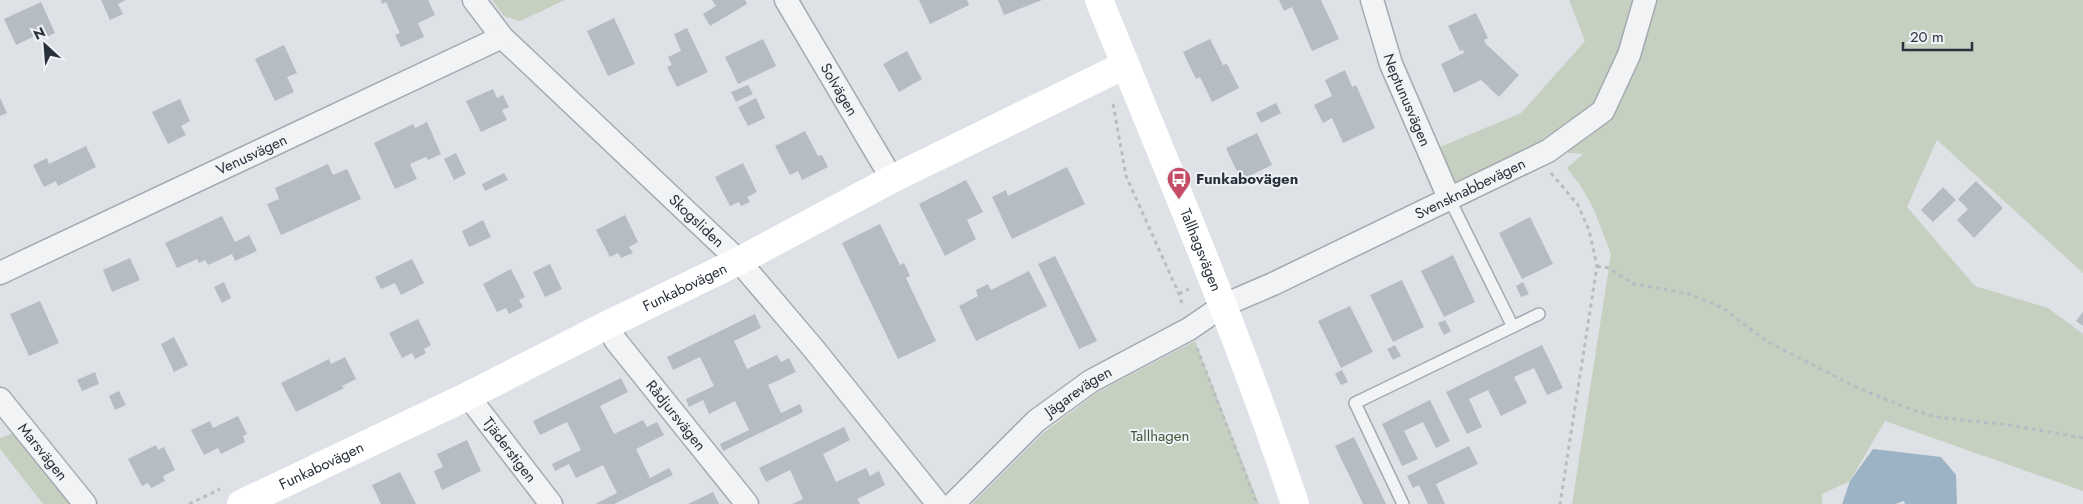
<svg xmlns="http://www.w3.org/2000/svg" width="2083" height="504" font-family="Jost,sans-serif">
<style>
.green{fill:#c5d0c0}
.water{fill:#9cb2c5}
.building{fill:#b6bcc3}
.lines{fill:none;stroke-linecap:round;stroke-linejoin:round}
.lane-casing{stroke:#a4a9b1;stroke-width:14}
.street-casing{stroke:#a4a9b1;stroke-width:25}
.path{stroke:#b9bdc1;stroke-width:3;stroke-dasharray:4 4;stroke-linecap:butt}
.lane{stroke:#f1f3f5;stroke-width:11}
.street{stroke:#f1f3f5;stroke-width:22}
.secondary{stroke:#fff;stroke-width:28}
.labels{text-anchor:middle;stroke-width:4;stroke-linejoin:round;paint-order:stroke}
.street-label{font-size:15px;fill:#29313d;stroke:#eef1f5}
.poi-label{font-size:15px;font-weight:bold;fill:#29313d;stroke:#eef1f5;text-anchor:start}
.park-label{font-size:15px;fill:#3f5737;stroke:#eef1f5}
</style>
<rect width="100%" height="100%" fill="#dee2e7"/>
<!-- green -->
<path class="green" d="M492,0H565L520,21L504,16Z
M1569,0H2083V273L1937,140L1907,207L1975,286L2048,308L2083,334V491L1885,421L1850,481L1822,494V504H1572L1611,254L1594,210L1582,188L1567,168L1583,154L1548,151L1449,198L1428,152L1521,113L1585,41Z
M1195,341L1259,504H972L1043,433L1098,392Z
M16,432L72,504H43L0,449V438Z"/>
<!-- water -->
<path class="water" d="M1873,449L1941,457L1956,475L1957,504H1905L1904,501L1895,504H1842L1850,481Z"/>
<!-- building -->
<path class="building" d="M101,0H126L118,4L123,14L110,20Z
M381,0H428L435,15L418,23L424,37L401,47L395,35L400,33L386,2L382,4Z
M712,0H745L747,4L710,26L703,14L716,6Z
M919,0H967L969,5L930,24Z
M998,0H1042L1004,15Z
M1279,0H1321L1339,39L1312,51L1292,7L1284,11Z
M41,2L55,33L40,40L37,35L16,45L4,19Z
M1476,13L1488,38L1484,40L1486,44L1519,75L1499,97L1481,80L1454,93L1441,64L1464,53L1463,50L1460,51L1448,26Z
M614,18L635,64L608,76L587,31Z
M687,28L708,72L677,87L667,67L672,65L668,57L681,51L674,34Z
M763,39L776,66L738,84L725,57Z
M1210,39L1223,65L1227,64L1239,88L1212,102L1200,77L1196,79L1183,52Z
M284,45L297,73L287,77L294,92L275,101L255,59Z
M907,51L922,79L899,92L883,64Z
M1345,70L1352,87L1356,85L1375,128L1343,143L1332,118L1323,123L1314,105L1332,96L1325,80Z
M748,85L753,94L736,102L731,92Z
M493,89L497,98L503,95L509,107L502,110L507,120L481,132L466,101Z
M0,98L7,113L0,116Z
M756,98L765,118L748,126L738,107Z
M180,99L190,121L181,126L186,135L168,144L152,112Z
M1276,103L1281,113L1261,123L1256,113Z
M427,122L441,154L428,160L426,157L410,164L417,179L395,189L374,143L413,124L415,128Z
M805,131L818,156L822,155L828,167L802,180L798,171L790,175L775,146Z
M1257,133L1272,165L1241,180L1226,148Z
M86,146L96,167L58,186L56,181L44,187L33,165L47,158L49,164Z
M456,153L466,174L454,180L444,159Z
M743,163L757,192L747,197L750,202L741,206L739,202L730,206L715,177Z
M328,164L333,175L347,169L361,199L281,235L267,204L279,199L275,188Z
M1067,167L1085,204L1012,239L992,197L1006,190L1008,196Z
M504,173L508,180L485,191L482,184Z
M966,180L983,212L967,220L976,239L945,256L919,204Z
M1976,181L2003,208L1974,238L1957,220L1968,209L1958,199Z
M1943,187L1956,200L1933,222L1921,210Z
M625,215L638,242L629,247L633,253L621,258L618,253L610,257L596,230Z
M222,216L235,242L249,235L257,251L235,261L232,254L208,265L205,260L199,263L197,259L177,268L165,243Z
M1530,217L1553,264L1522,279L1499,233Z
M483,220L491,237L469,247L462,231Z
M880,224L900,265L904,263L910,276L906,278L936,341L898,359L842,243Z
M1453,255L1475,302L1444,317L1421,271Z
M1055,256L1097,341L1079,349L1038,264Z
M130,258L140,280L112,292L103,270Z
M412,259L424,283L401,295L395,283L381,289L375,277Z
M550,264L562,289L545,297L533,272Z
M511,269L525,297L519,300L523,307L509,314L506,308L497,312L483,284Z
M1029,271L1047,306L976,341L959,306L978,296L976,290L988,284L991,290Z
M1402,280L1424,327L1393,342L1370,295Z
M224,282L231,298L222,303L214,287Z
M1523,282L1529,294L1521,297L1516,286Z
M40,301L59,343L29,356L10,314Z
M1350,306L1373,352L1341,368L1318,321Z
M2083,312V326L2076,321Z
M755,314L761,328L734,341L747,369L777,355L781,362L789,358L796,372L768,385L781,413L800,404L803,412L723,451L720,444L749,430L735,401L709,414L703,400L689,407L686,399L714,386L700,357L673,370L667,357Z
M418,319L431,345L424,349L426,353L415,359L412,353L402,358L389,333Z
M1445,320L1451,331L1444,335L1438,323Z
M174,337L188,365L174,372L161,344Z
M1395,345L1401,356L1393,360L1387,349Z
M1542,345L1563,388L1547,395L1534,368L1514,377L1527,403L1501,416L1488,390L1469,399L1482,427L1467,434L1446,392Z
M345,357L356,379L342,386L344,388L296,412L281,383L329,359L331,364Z
M1342,370L1348,382L1341,385L1335,374Z
M95,372L99,384L82,391L77,380Z
M621,378L628,392L600,406L614,434L643,420L647,427L657,422L664,435L636,449L650,478L669,468L673,475L614,504H595L617,493L603,465L576,478L569,464L555,471L552,464L581,450L567,422L540,435L533,421Z
M119,391L126,405L115,410L109,396Z
M1430,400L1450,441L1436,448L1423,422L1404,431L1418,459L1402,466L1382,424Z
M238,416L247,434L243,436L245,442L221,454L218,448L204,455L191,430L210,421L213,428Z
M844,427L850,440L823,454L836,482L866,468L870,476L879,471L885,485L857,499L860,504H792L803,499L790,470L766,482L759,468Z
M1354,437L1386,504H1363L1335,446Z
M467,440L481,471L442,490L434,471L443,467L437,454Z
M156,445L158,450L164,447L175,470L163,476L165,481L151,488L148,483L142,486L128,459Z
M1469,446L1478,464L1436,484L1445,504H1428L1419,485L1413,488L1407,476Z
M400,472L416,504H381L372,485Z
M713,492L719,504H688Z"/>
<g class="lines">
<defs>
<path id="lane" d="M1449,198L1513,327
M1403,504L1355,403L1539,314"/>
<g id="street">
<path id="s1" d="M474,0L502,37L739,261L813,348L938,504"/>
<path id="s2" d="M786,0L892,179"/>
<path id="s3" d="M1372,0L1391,64L1449,198"/>
<path id="s4" d="M0,273L502,37"/>
<path id="s5" d="M607,325L616,341L747,504"/>
<path id="s6" d="M468,396L551,504"/>
<path id="s7" d="M0,399L85,504"/>
<path id="s8" d="M953,504L1036,421L1091,381L1189,329L1224,305L1273,284L1548,151L1603,111L1629,55L1645,0"/>
</g>
</defs>
<!-- lane casing -->
<use href="#lane" class="lane-casing"/>
<!-- street casing -->
<use href="#street" class="street-casing"/>
<!-- path -->
<path class="path" d="M1113,104L1126,176L1179,294L1183,307
M1551,173L1578,205L1589,230L1597,266L1560,504
M1597,266L1609,268L1633,284L1686,293L1723,308L1766,341L1858,388L1907,408L1935,417L2010,425L2083,438
M1179,294L1189,289
M1197,348L1257,504
M189,504L220,489"/>
<!-- lane -->
<use href="#lane" class="lane"/>
<!-- street -->
<use href="#street" class="street"/>
<!-- secondary -->
<g class="secondary">
<path id="s9" d="M1099,0C1167,167 1238,333 1295,504"/>
<path id="s10" d="M241,504L468,396L607,325L739,261L892,179L1125,65"/>
</g>
</g>
<!-- icons -->
<defs>
<symbol id="bus-pin" viewBox="-11 -11 22 30"><path d="M0 17L-7.5 6A9.5 9.5 0 1 1 7.5 6Z" fill="#c44c65" stroke="#eef1f5"/><path d="M-5-6H5V4H4V6H2V4H-2V6H-4V4H-5ZM-3.5-4V0h7V-4ZM-3.5 1.2v1.5H-2V1.2ZM2 1.2v1.5H3.5V1.2Z" fill="#fff"/></symbol>
</defs>
<g fill-rule="evenodd">
<use href="#bus-pin" x="1165" y="165" width="28" height="38"/>
</g>
<g class="labels">
<!-- street labels -->
<g class="street-label">
<text dy="5" stroke="none"><textPath href="#s2" startOffset="104">Solvägen</textPath></text>
<text dy="5" stroke="none"><textPath href="#s3" startOffset="106">Neptunusvägen</textPath></text>
<text dy="5" stroke="none"><textPath href="#s4" startOffset="278">Venusvägen</textPath></text>
<text dy="5" stroke="none"><textPath href="#s8" startOffset="611">Svensknabbevägen</textPath></text>
<text dy="5" stroke="none"><textPath href="#s1" startOffset="314">Skogsliden</textPath></text>
<text dy="5" stroke="none"><textPath href="#s9" startOffset="270">Tallhagsvägen</textPath></text>
<text dy="5" stroke="none"><textPath href="#s10" startOffset="494">Funkabovägen</textPath></text>
<text dy="5" stroke="none"><textPath href="#s8" startOffset="169">Jägarevägen</textPath></text>
<text dy="5" stroke="none"><textPath href="#s5" startOffset="114">Rådjursvägen</textPath></text>
<text dy="5" stroke="none"><textPath href="#s6" startOffset="68">Tjäderstigen</textPath></text>
<text dy="5" stroke="none"><textPath href="#s7" startOffset="68">Marsvägen</textPath></text>
<text dy="5" stroke="none"><textPath href="#s10" startOffset="89">Funkabovägen</textPath></text>
</g>
<!-- poi labels -->
<g class="poi-label">
<text x="1196" y="184">Funkabovägen</text>
</g>
<!-- park labels -->
<g class="park-label">
<text x="1160" y="441">Tallhagen</text>
</g>
</g>
<!-- north arrow -->
<g transform="translate(45 45) rotate(334)" stroke="#eef1f5" stroke-width="4" paint-order="stroke">
<path d="M0-4L9 19L0 12L-9 19Z" fill="#29313d"/>
<text y="-8" font-size="14" font-weight="bold" text-anchor="middle" fill="#29313d">N</text>
</g>
<!-- scale -->
<path d="M1903 42v8h69v-8" fill="none" stroke="#29313d" stroke-width="2.5"/>
<text x="1910" y="42" font-size="15" fill="#29313d" stroke="#eef1f5" stroke-width="4" paint-order="stroke">20 m</text>
</svg>
